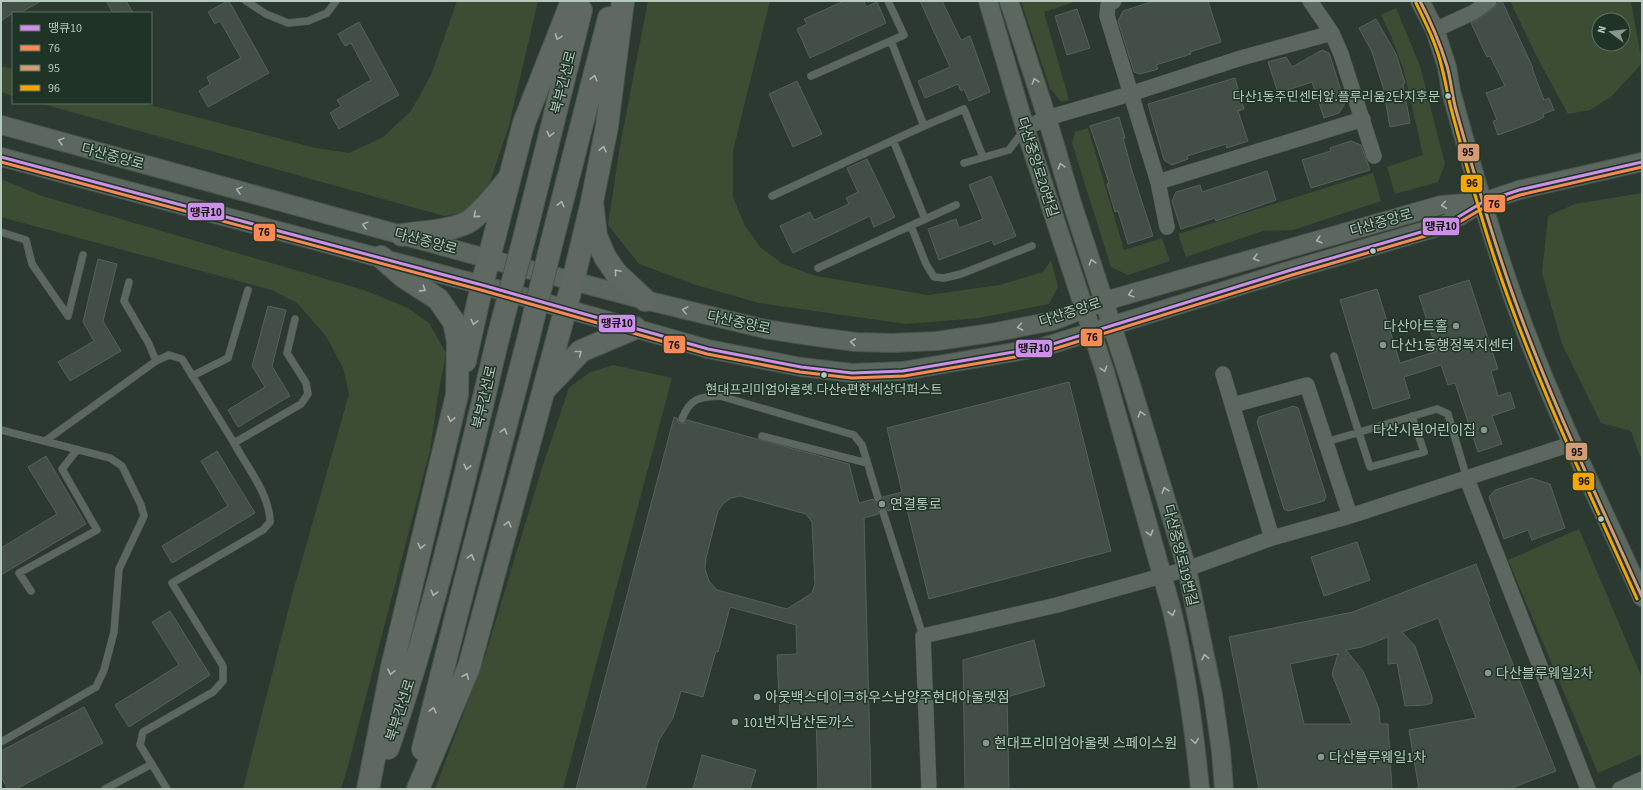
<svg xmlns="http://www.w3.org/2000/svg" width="1643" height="790" font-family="'Source Sans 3','Noto Sans KR',sans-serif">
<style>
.green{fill:#3c4d34;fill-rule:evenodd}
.building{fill:#434e46;stroke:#546158;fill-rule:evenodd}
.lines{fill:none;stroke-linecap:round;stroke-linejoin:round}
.service-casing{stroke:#4a544d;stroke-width:8}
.minor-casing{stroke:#4a544d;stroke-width:16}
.tertiary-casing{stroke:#4a544d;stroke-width:20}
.trunk-casing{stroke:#49554d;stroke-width:24}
.service{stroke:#5c675f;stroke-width:7}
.minor{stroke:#5c675f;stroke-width:15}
.tertiary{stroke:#5c675f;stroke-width:18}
.trunk{stroke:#606862;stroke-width:22}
.trunk-bridge-casing{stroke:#49554d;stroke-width:24;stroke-linecap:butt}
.trunk-bridge{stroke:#606862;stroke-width:22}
.bus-1-casing{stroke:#1f3426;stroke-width:6}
.bus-2-casing{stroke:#1f3426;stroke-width:6}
.bus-3-casing{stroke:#1f3426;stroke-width:6}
.bus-4-casing{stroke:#1f3426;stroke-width:6}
.bus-1{stroke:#ce8fe9;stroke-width:3}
.bus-2{stroke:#f98a56;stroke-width:3}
.bus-3{stroke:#d39c74;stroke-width:3}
.bus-4{stroke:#f7a600;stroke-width:3}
.oneway{stroke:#a5b6ab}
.oneway2{stroke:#a4b5aa}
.bus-dot{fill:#b6c9bd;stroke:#1f3426;stroke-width:1.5}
.poi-dot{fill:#86978c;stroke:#1f3426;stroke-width:1.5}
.labels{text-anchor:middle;stroke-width:3;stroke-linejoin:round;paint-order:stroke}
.bus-label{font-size:13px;fill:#b6c9bd;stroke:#1f3426;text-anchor:end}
.street-label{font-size:14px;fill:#b6c9bd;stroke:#1f3426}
.poi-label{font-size:14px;fill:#b6c9bd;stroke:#1f3426;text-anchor:start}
.line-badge{stroke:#1f3426;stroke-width:1.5}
.pale-badge-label{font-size:11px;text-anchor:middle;font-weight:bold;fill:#111}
</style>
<rect width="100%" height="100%" fill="#2c3930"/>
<!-- green -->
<path class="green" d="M457,1H538L509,125L488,188L470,211L444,216L39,103H142L316,148L349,153L383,137L411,111L431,75Z
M648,1H770L733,151V197L745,226L761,248L783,264L816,276L928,295L999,285L1043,272L1051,260L1058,287L1049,304L979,318L906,324L759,303L696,285L639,264L608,225L620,146Z
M1021,1H1077L1044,12L1069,100L1061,102L1050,88Z
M1510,1H1631L1642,63L1612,96L1590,110L1568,114L1537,57ZM1599,20H1623V44H1599Z
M1396,8L1420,66L1445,164L1438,182L1395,194L1387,167L1423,155L1404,71L1391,36L1381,15Z
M1,66L13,69V96L1,92Z
M1088,128L1124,250L1162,238L1170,261L1128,275L1111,267L1072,143L1075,132Z
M1373,173L1381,201L1293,230L1263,231L1186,257L1178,234Z
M1,179L42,196L364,290L408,308L429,323L446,353L438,395L430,450L348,766L341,789H243L291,599L349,394L343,368L326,336L297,303L272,290L1,217Z
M1642,193V456H1640L1631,431L1601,423L1562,344L1542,273L1548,216L1575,204Z
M614,365L672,378L563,789H435L485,656L543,465L569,388L590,372Z
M1579,529L1642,678V754L1598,773L1508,560Z"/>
<!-- building -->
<path class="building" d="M1,1H41L20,13H13L1,21Z
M106,1H126L133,13H113Z
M227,1H229L269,73L208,107L199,91L210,84L207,77L241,58L220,21L215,24L208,12Z
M844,1H864L866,7L877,2L886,23L810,58L797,29L807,24L804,19Z
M920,1H942L961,40L970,36L990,92L969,101L964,89L961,91L958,84L925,98L918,81L950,67Z
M1154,1H1208L1221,42L1190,52L1191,54L1156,65L1158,69L1140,74L1134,72L1118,21L1123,11Z
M1502,1L1533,68H1532L1544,100L1549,98L1554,110L1543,114L1544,117L1534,122L1498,135L1493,121L1497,120L1486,93L1505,86L1490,56L1487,57L1471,23L1479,19L1494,8L1497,4Z
M1077,9L1090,48L1067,55L1055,16Z
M1376,19L1396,54L1405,83L1403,84L1410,123L1390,127L1383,87L1372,52L1359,28Z
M359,22L399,95L339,129L330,113L341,106L337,100L371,80L351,43L345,46L338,34Z
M1322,50L1329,53L1345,103L1339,113L1324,118L1312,82L1278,93L1268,62L1286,57L1292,67Z
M1235,78L1244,109L1238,111L1248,141L1227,148L1226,144L1187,156L1188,159L1172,165L1164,160L1148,104Z
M797,81L822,134L793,147L769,94Z
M1119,117L1125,138H1123L1132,171L1153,236L1128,244L1118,211L1115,212L1107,184L1109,183L1090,126Z
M1351,141L1361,145L1370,170L1311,188L1302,160L1331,151L1330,148Z
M867,159L895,217L874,227L870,216L793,253L780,226L810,212L814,220L849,204L846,198L858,192L847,168Z
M1267,171L1276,200L1216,221L1215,218L1181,229L1172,201L1176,192L1200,185L1202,192Z
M991,176L1016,236L994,245L992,240L939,260L928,229L956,219L959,228L983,219L969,185Z
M98,259L117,264L103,321L121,351L70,381L58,362L94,341L83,322Z
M1469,280L1498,369L1491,371L1498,396L1510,392L1515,408L1492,416L1502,444L1478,452L1455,383L1448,385L1441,365L1404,377L1410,398L1373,409L1340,300L1377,289L1400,363L1437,351L1419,296Z
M268,306L286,310L272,366L290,396L238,427L228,410L265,387L252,366Z
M1069,382L1111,551L929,599L906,505L888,511L886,508L882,507L879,509L878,514L864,518L871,789H818L816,714L780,715L777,655L797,654L796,625L730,607L718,652L716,651L703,697L681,691L673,718L659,740L645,789H576L674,417L677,418L678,422L680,424L685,423L687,420L849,464L859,503L873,499L875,502L879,503L882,501L883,497L902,492L887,428ZM740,496L806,514L812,522L815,584L812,593L787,609L717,590L709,581L705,569L706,558L718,511L724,503L731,498Z
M1294,406L1298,408L1326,496L1324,501L1288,511L1284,509L1257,422L1259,417Z
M217,451L255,513L172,563L162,546L228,506L201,461Z
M46,456L86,524L1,575V548L57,514L28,467Z
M1531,478L1550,484L1565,528L1532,540L1528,530L1504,539L1489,497L1495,490Z
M1357,542L1370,580L1324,596L1311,557Z
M1476,564L1490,601L1488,602L1556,771L1509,789H1419L1409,730L1476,718L1438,618L1402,632L1415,646L1432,697V703L1425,705L1405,706L1397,663L1388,664V637L1362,647L1346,650L1363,671L1379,709L1380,724H1388L1392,789H1259L1229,637L1353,612ZM1338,654L1332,674L1352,724H1304L1290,664Z
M170,611L210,675L129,727L115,705L179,665L152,622Z
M1034,640L1045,686L1007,697L1009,789H965L963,660Z
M84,707L103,743L16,789H8L1,777V751Z
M702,755L756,770L750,789H693Z"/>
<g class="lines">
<defs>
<path id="service" d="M246,1L266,14L288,23L308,21L327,13L336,1
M811,76L904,35L888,1
M924,126L964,109L983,157
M893,140L925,219
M964,163L1009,150L1024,130
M772,196L924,126L891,41
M911,226L926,264L934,277L944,278L961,274L1032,246
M1,232L26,240L32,264L68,316
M818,268L956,205
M129,282L124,301L149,344L156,361
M68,316L83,255
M1334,356L1370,467L1424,452L1412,416
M192,376L228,358L248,290
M682,419C690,398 699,397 720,396L854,435L862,445L878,498
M1,430L110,458L122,466L141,505L144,516L119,569L114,632L104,670L96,687L1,742
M762,436L867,463
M45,441L156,361L169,355L182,359L234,443
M1326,442L1437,409L1448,414L1467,479
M883,512L923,636
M31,591L19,573L97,530L62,469L77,450
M105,789L152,764
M167,789L140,745L143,732L213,692L223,681V666L172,583L263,530L270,522C270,495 247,467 234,443L301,404L308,394L306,383L287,353L295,319"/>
<path id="minor" d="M1114,1L1108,5L1107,16L1158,182L1363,119
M1310,1L1332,33L1341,54L1374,156
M1435,30L1474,12L1489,1
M1025,128L1047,118L1130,94L1241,58L1332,33
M1158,182L1167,227
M1223,374L1272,538
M1233,405L1307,385L1350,516
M1467,479L1588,789
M929,789L923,636L1057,605L1187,569L1272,538L1350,516L1571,444
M1620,789L1642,779"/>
<path id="tertiary" d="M988,1L1025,128L1105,372L1171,607C1186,667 1194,728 1200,789
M1009,1L1047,118L1072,203L1129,378L1187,569L1213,695L1221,751L1224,789
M1420,1L1435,30L1447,67L1451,91C1475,179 1500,268 1534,353C1566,436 1606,515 1642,597
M1,125L489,259L645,300L765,329L817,337L856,342L892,343L937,341L991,333L1053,321L1105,301L1441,205L1480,202
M1,157L482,285L708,349L801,367L852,373L903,371L1043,347L1291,270L1445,225L1483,202L1519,190L1642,162"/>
<path id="trunk" d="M623,1L607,126L592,202L596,236L605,257L616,273L645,300
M402,235C421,232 456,231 471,220C485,209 496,195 507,181
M525,235L581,10
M552,241L609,18
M465,361L482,285L524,123L572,1
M546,388L581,351L635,328
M388,748C435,613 466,472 499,334
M423,749L457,613L528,340
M368,789L392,667L457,395L458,341L454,322L438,299L404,277L381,257
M418,789L469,667L573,281L592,202"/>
</defs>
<!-- service casing -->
<use href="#service" class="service-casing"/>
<!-- minor casing -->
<use href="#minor" class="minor-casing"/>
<!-- tertiary casing -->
<use href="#tertiary" class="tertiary-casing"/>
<!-- trunk casing -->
<use href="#trunk" class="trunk-casing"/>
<!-- service -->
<use href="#service" class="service"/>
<!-- minor -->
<use href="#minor" class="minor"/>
<!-- tertiary -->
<use href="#tertiary" class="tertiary"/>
<!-- trunk -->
<use href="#trunk" class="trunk"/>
<defs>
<path id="trunk-bridge" d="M499,334L525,235
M528,340L552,241"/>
</defs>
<!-- trunk-bridge casing -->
<use href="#trunk-bridge" class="trunk-bridge-casing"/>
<!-- trunk-bridge -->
<use href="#trunk-bridge" class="trunk-bridge"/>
<defs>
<path id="bus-1" d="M1,157L482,285L708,349L801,367L852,373L903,371L1043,347L1291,270L1445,225L1483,202L1519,190L1642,162"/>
<path id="bus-2" d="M1,162L481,290L707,354L800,372L852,378L904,376L1044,352L1292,275L1446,230L1485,207L1520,195L1642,167"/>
<path id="bus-3" d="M1420,1C1431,22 1440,43 1447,66C1451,80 1452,95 1456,110C1470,159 1484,209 1500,257C1538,374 1592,485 1642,597"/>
<path id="bus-4" d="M1416,3C1426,24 1437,45 1442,68C1446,83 1448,98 1452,112C1465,161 1479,211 1495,260C1534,377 1587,487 1637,599"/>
</defs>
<!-- bus-1 casing -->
<use href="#bus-1" class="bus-1-casing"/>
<!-- bus-2 casing -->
<use href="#bus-2" class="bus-2-casing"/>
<!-- bus-3 casing -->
<use href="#bus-3" class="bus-3-casing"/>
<!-- bus-4 casing -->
<use href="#bus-4" class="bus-4-casing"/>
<!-- bus-1 -->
<use href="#bus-1" class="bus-1"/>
<!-- bus-2 -->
<use href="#bus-2" class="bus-2"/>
<!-- bus-3 -->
<use href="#bus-3" class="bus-3"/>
<!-- bus-4 -->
<use href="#bus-4" class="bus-4"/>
</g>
<!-- one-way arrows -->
<defs><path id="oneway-chevron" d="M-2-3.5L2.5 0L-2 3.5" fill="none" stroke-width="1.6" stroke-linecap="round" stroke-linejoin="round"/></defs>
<g class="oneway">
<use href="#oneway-chevron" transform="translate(558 37) rotate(111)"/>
<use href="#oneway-chevron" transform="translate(594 78) rotate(-76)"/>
<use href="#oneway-chevron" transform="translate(550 134) rotate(104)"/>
<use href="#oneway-chevron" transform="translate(603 149) rotate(-78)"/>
<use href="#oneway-chevron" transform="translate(561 204) rotate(-76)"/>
<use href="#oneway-chevron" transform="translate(476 215) rotate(139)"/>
<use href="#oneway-chevron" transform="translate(617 272) rotate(-130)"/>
<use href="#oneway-chevron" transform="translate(423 289) rotate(33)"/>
<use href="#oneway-chevron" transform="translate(474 322) rotate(103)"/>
<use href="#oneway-chevron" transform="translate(579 353) rotate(-39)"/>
<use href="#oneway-chevron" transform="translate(451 419) rotate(103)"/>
<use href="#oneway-chevron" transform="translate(504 431) rotate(-75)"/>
<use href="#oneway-chevron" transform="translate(467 467) rotate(103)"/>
<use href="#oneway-chevron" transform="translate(508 524) rotate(-75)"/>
<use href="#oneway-chevron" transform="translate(421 546) rotate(103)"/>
<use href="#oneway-chevron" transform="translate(471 557) rotate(-75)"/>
<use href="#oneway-chevron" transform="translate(434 593) rotate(105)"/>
<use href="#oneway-chevron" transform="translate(391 672) rotate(102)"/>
<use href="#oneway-chevron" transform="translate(466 676) rotate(-67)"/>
<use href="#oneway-chevron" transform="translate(433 710) rotate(-76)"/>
</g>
<g class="oneway2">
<use href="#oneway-chevron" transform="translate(1035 81) rotate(-108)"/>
<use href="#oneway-chevron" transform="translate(61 141) rotate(-165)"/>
<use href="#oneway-chevron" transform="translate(1061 166) rotate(-106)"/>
<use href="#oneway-chevron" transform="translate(239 190) rotate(-165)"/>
<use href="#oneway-chevron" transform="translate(1444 205) rotate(173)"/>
<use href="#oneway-chevron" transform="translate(365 225) rotate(-165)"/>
<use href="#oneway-chevron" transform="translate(1319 240) rotate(164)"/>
<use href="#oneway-chevron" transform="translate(1256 258) rotate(164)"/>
<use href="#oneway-chevron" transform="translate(1092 262) rotate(-108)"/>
<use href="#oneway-chevron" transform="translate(1131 294) rotate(165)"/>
<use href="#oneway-chevron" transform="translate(685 310) rotate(-166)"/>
<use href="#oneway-chevron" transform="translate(1020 327) rotate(169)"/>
<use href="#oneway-chevron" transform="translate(853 342) rotate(-174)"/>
<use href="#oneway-chevron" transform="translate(1104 369) rotate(73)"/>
<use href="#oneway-chevron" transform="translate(1141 414) rotate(-107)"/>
<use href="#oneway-chevron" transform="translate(1165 490) rotate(-107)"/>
<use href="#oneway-chevron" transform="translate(1150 533) rotate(75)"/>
<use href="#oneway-chevron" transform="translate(1172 613) rotate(76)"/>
<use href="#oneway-chevron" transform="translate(1205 657) rotate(-101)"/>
<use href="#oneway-chevron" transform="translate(1195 741) rotate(82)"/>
</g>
<!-- markers -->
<g class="bus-dot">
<circle cx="1448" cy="96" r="3.5"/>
<circle cx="1373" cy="251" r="3.5"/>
<circle cx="824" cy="375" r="3.5"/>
<circle cx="1601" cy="519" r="3.5"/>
</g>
<g class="poi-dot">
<circle cx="1456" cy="326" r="4"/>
<circle cx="1383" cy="345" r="4"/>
<circle cx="1484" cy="430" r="4"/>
<circle cx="882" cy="504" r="4"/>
<circle cx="1488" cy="673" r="4"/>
<circle cx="757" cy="697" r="4"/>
<circle cx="735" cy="722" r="4"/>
<circle cx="986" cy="743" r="4"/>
<circle cx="1321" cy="757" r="4"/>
</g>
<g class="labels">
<!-- bus labels -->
<g class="bus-label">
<text x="1440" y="101">다산1동주민센터앞.플루리움2단지후문</text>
<text x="824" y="394" text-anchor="middle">현대프리미엄아울렛.다산e편한세상더퍼스트</text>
</g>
<!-- street labels -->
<g class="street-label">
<text transform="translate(563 82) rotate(-76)" y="5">북부간선로</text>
<text transform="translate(113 156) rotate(15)" y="5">다산중앙로</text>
<text transform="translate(1038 167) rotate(72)" y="5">다산중앙로20번길</text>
<text transform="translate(1381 222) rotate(-16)" y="5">다산중앙로</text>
<text transform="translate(426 241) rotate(15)" y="5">다산중앙로</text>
<text transform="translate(1070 312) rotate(-18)" y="5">다산중앙로</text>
<text transform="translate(739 322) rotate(12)" y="5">다산중앙로</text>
<text transform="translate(484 397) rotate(-77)" y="5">북부간선로</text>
<text transform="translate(1181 555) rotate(76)" y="5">다산중앙로19번길</text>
<text transform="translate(400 710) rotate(-72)" y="5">북부간선로</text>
</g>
<!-- poi labels -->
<g class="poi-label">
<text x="1448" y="331" text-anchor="end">다산아트홀</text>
<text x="1391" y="350">다산1동행정복지센터</text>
<text x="1476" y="435" text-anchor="end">다산시립어린이집</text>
<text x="890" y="509">연결통로</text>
<text x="1496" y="678">다산블루웨일2차</text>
<text x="765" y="702">아웃백스테이크하우스남양주현대아울렛점</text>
<text x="743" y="727">101번지남산돈까스</text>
<text x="994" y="748">현대프리미엄아울렛 스페이스원</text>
<text x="1329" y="762">다산블루웨일1차</text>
</g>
</g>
<g class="line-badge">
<rect x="1457" y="143" width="23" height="19" rx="4" fill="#d39c74"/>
<rect x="1460" y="174" width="23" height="19" rx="4" fill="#f7a600"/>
<rect x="1483" y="194" width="23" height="19" rx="4" fill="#f98a56"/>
<rect x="187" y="202" width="38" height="19" rx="4" fill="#ce8fe9"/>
<rect x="1422" y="217" width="38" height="19" rx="4" fill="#ce8fe9"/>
<rect x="253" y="223" width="23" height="19" rx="4" fill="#f98a56"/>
<rect x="598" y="314" width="38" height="19" rx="4" fill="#ce8fe9"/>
<rect x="1080" y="328" width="23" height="19" rx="4" fill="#f98a56"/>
<rect x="663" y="335" width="23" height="19" rx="4" fill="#f98a56"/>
<rect x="1015" y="339" width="38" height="19" rx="4" fill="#ce8fe9"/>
<rect x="1565" y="442" width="23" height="19" rx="4" fill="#d39c74"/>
<rect x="1572" y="472" width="23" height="19" rx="4" fill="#f7a600"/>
</g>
<g class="pale-badge-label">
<text x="1468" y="156">95</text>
<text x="1472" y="187">96</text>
<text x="1494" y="208">76</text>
<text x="206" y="216">땡큐10</text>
<text x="1441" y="230">땡큐10</text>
<text x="264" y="236">76</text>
<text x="617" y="327">땡큐10</text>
<text x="1092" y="341">76</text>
<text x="674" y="349">76</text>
<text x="1034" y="352">땡큐10</text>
<text x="1577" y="456">95</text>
<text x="1584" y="485">96</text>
</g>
<!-- border -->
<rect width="1643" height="790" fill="none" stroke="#b6c9bd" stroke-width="4"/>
<!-- legend -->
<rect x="12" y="12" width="140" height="92" fill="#1f3426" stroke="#5b7062"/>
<rect x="20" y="25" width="20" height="6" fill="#ce8fe9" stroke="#5b7062"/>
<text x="48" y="32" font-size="12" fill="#b6c9bd">땡큐10</text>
<rect x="20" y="45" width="20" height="6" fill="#f98a56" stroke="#5b7062"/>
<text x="48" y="52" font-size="12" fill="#b6c9bd">76</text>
<rect x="20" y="65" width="20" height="6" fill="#d39c74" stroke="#5b7062"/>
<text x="48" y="72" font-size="12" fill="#b6c9bd">95</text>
<rect x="20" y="85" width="20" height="6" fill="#f7a600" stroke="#5b7062"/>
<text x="48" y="92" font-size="12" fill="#b6c9bd">96</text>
<!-- north arrow -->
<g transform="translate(1611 32) rotate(285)"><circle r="19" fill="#1f3426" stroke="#5b7062"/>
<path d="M0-3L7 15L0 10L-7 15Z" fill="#86978c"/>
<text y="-6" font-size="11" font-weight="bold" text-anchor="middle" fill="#b6c9bd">N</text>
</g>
</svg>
